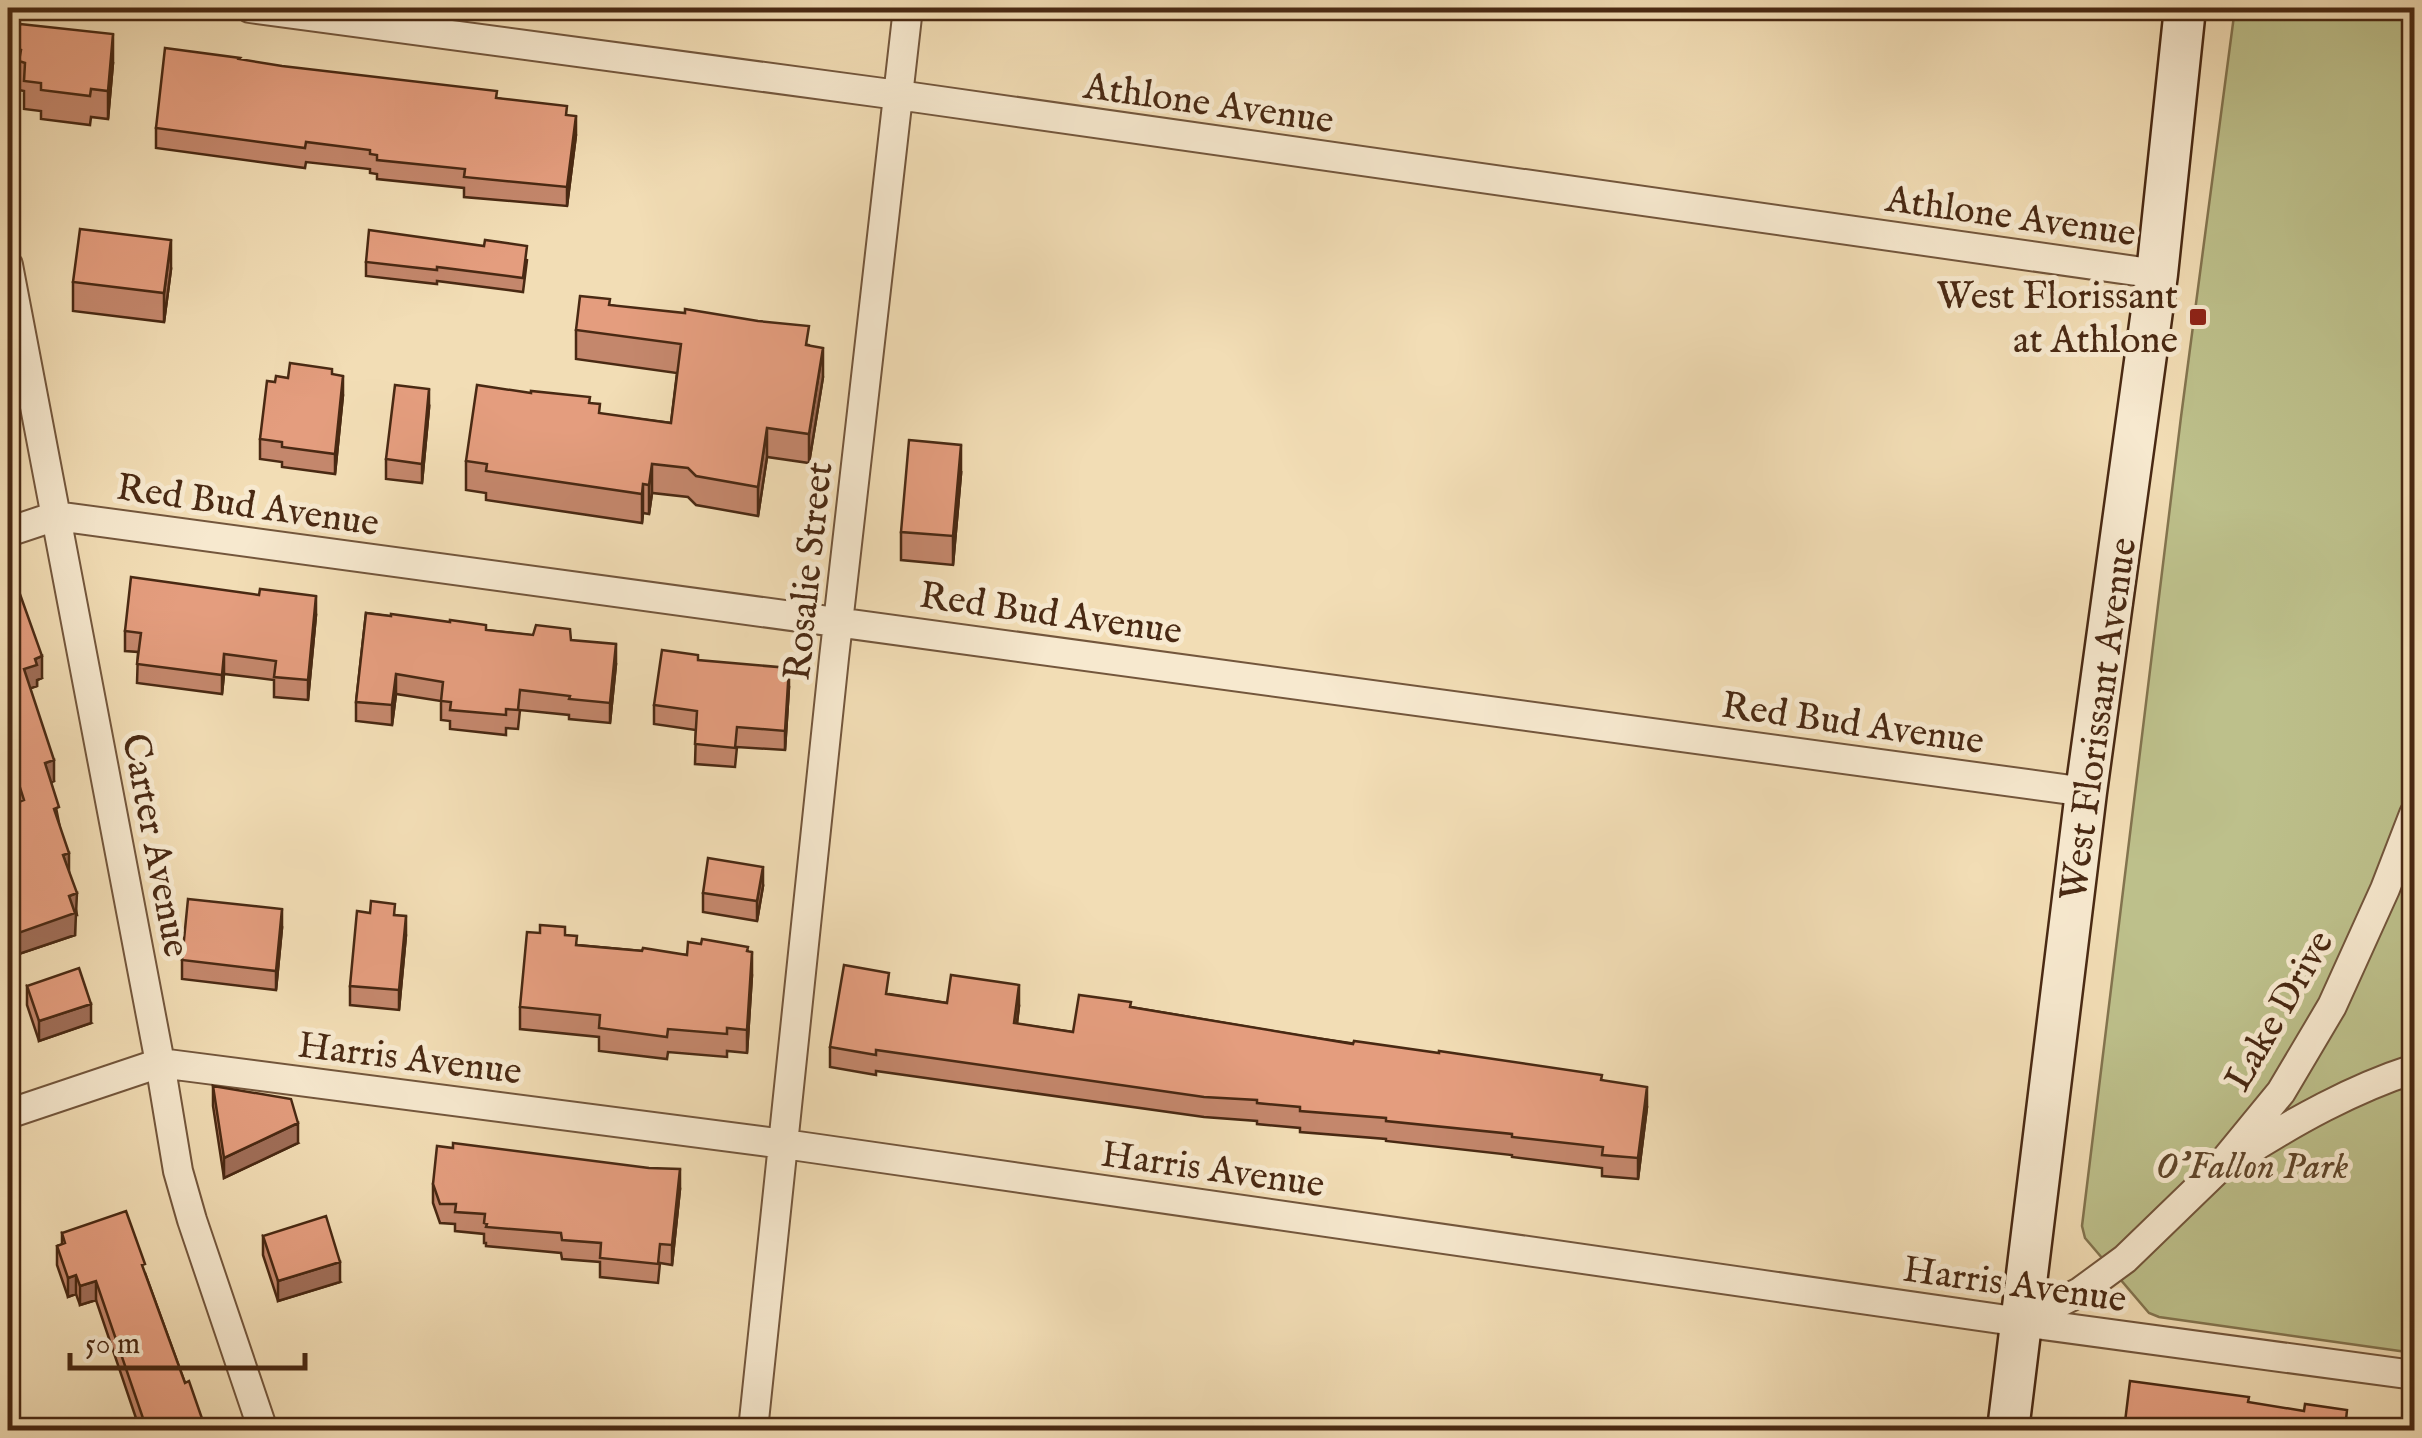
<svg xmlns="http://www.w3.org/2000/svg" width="2422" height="1438" font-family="'IM FELL English',serif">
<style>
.green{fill:#bdc08b;stroke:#83744f;stroke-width:2.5}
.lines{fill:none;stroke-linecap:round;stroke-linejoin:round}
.street-casing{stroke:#73563c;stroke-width:32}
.secondary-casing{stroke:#492913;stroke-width:45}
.street{stroke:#f7e9cf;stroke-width:28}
.secondary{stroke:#f7e9cf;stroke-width:40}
.wall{fill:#c4876c;stroke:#492913;stroke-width:2.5}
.shaded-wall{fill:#a06e58;stroke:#492913;stroke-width:2.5}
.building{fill:#e49d7e;stroke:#492913;stroke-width:2.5}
.poi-dot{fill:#8f2418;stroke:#f7e9cf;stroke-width:4}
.labels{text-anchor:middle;stroke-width:10;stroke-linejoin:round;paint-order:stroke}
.street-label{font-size:38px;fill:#492913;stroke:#f7e9cf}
.poi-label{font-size:38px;fill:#492913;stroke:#f7e9cf;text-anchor:end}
.park-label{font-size:38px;font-style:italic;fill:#60472b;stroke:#f7e9cf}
</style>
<rect width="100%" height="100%" fill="#f2ddb5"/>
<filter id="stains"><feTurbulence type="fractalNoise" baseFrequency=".002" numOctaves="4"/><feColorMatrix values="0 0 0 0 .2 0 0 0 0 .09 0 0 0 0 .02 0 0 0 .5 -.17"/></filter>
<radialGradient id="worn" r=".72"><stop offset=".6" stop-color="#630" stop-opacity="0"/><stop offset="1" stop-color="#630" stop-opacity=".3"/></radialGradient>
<!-- green -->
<path class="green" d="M2235,8H2414V1353L2159,1317L2149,1313L2085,1238L2082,1226L2181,417Z"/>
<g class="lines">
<defs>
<path id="street" d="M250,8L898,95L2157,274
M8,265L160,1063L178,1171L192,1220L263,1430
M8,532L56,516L2086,792
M8,1114L160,1063L784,1144L2021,1322L2414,1375
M2240,1156C2295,1121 2352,1089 2414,1069
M2021,1322L2080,1292L2125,1259L2217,1170L2281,1092L2332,1006L2385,889L2414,814
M753,1430L834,658L908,8"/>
<path id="secondary" d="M2008,1430L2086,792L2157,274L2185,8"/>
</defs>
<!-- street casing -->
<use href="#street" class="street-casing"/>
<!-- secondary casing -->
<use href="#secondary" class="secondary-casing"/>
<!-- street -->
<use href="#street" class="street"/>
<!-- secondary -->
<use href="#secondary" class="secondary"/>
</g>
<!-- wall -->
<path class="wall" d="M17,49L113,63L108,119L91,117L90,125L41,119V111L24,109V91L19,90V78H17Z
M497,98L567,115L576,135L567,206L464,197V188L377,179V174L370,173V169L306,162L305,168L156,148V128Z
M484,246L527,260L523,292L437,281V284L366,276V262Z
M171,269L164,322L73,311V282Z
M610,305L809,345L823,377L809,463L767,457L758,516L696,505L688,497L652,493L649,514L643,513L642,523L486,500V493L466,490V461L590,403L600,414L671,423L677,373L576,359V330Z
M332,374L343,395L335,474L282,467V462L260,459V439L275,382L288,378Z
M429,408L422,483L386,479V459Z
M961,474L953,565L901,560V532Z
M8,586L42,678L37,680V686L30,688L54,781L51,782L77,915H75V935L10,957L8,951V806L18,802L8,771Z
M366,613L486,630L571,640L616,664L610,723L569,719V715L520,710L518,729L506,728V735L450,729V721L441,720V701L396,694L392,725L356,721V702Z
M316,615L308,700L274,697V680L224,674L222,694L137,683L138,652L125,651V631Z
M698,660L789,687L785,750L737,747L735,767L695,764L696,730L654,724V705Z
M763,886L757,921L703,912V893Z
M370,913L395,915L406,935L399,1010L350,1005V986Z
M282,928L276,990L182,979V960Z
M540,933L565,935L577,945L687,955L748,951L752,975L747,1053L727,1051V1057L668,1052L667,1059L599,1051V1037L520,1029V1007Z
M27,986L91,1023L39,1041L27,1005Z
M889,994L947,1003L1019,1006L1017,1024L1073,1032L1131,1007L1302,1036L1602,1080L1647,1107L1638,1179L1602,1176V1168L1512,1157V1155L1386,1141V1139L1300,1132V1128L1257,1124V1121L1204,1117L876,1071V1075L830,1067V1047Z
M213,1086L298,1143L224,1178L213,1106Z
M433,1184L680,1189L672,1265L660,1263L658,1283L600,1277V1262L562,1259L561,1253L486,1246V1243H484V1234L455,1231V1224L440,1223L433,1203Z
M62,1233L145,1273L185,1383L206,1430H140L96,1300L80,1305L76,1294L68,1297L57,1265V1246L62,1244Z
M263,1236L340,1282L278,1301L263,1255Z"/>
<!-- shaded-wall -->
<path class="shaded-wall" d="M113,34V63L108,119V91Z
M576,116V135L567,206V187Z
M171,240V269L164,322V293Z
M823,348V377L809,463V434Z
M343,376V395L335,474V454Z
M429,389V408L422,483V464Z
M767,428V457L758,516V487Z
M961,445V474L953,565V536Z
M652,464V493L649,514V485Z
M643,484V513L642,523V494Z
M316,596V615L308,700V680Z
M616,644V664L610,723V703Z
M224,654V674L222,694V675Z
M42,656V678L37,680V686L24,691V669L35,659Z
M789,668V687L785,750V731Z
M396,674V694L392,725V705Z
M54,760V781L45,784V763Z
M69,853V874L63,855Z
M763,867V886L757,921V901Z
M77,893L75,935L10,957V936L69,896Z
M282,909V928L276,990V971Z
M406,916V935L399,1010V990Z
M752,952V975L747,1053V1030Z
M1019,985V1006L1014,1044V1023Z
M91,1004V1023L39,1041V1021Z
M1647,1087V1107L1638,1179V1158Z
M298,1123V1143L224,1178V1158Z
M680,1169V1189L672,1265V1245Z
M340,1262V1282L278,1301V1281Z
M76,1275V1294L68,1297V1278Z
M96,1281V1300L80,1305V1286Z"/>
<!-- building -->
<path class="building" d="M20,24L113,34L108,91L91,89L90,96L41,90V83L24,81L25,63L19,61L21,50L17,49Z
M165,48L240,58L239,59L282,66L497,91L496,98L567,106L566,115L576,116L567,187L464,177L465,169L377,160V155L370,154V150L306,142L305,148L156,128Z
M80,229L171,240L164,293L73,282Z
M369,230L484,246L485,240L527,246L523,278L437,267V270L366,262Z
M580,296L610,299L609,305L685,313V309L758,321L809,326L806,345L823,348L809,434L767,428L758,487L696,476L688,468L652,464L649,485L643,484L642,494L486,471L487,464L466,461L477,385L531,393V391L590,397L589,403L600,404L599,413L671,423L681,344L576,330Z
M290,363L332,369V374L343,376L335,454L282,447V442L260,439L267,381L275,382L276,376L288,378Z
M395,385L429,389L422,464L386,459Z
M909,440L961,445L953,536L901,532Z
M131,577L259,595L260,589L316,596L308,680L274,677L276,661L224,654L222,675L137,664L141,633L125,631Z
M16,583L42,656L35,659L37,665L24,669L54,760L45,763L59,807L54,809L69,853L63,855L77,893L69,896L75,913L10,936L8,930V806L24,800L8,750V586Z
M366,613L391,616V614L450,622V620L486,625V630L533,635L536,625L570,629L571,640L616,644L610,703L569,699L570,696L520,690L518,710L506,709V715L450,710L451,702L441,701L443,682L396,674L392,705L356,702Z
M662,650L698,655V660L789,668L785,731L737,727L735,748L695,744L697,711L654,705Z
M708,858L763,867L757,901L703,893Z
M188,899L282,909L276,971L182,960Z
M371,901L395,904L394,915L406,916L399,990L350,986L357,911L370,913Z
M540,925L565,927V935L577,936L576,945L642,951L643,948L687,955L688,942L701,944L702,939L748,947L747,951L752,952L747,1030L727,1028V1034L668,1029L667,1037L599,1028L600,1015L520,1007L527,932L540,933Z
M844,965L889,973L886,994L947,1003L951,975L1019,985L1014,1023L1073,1032L1079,995L1131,1002L1130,1007L1353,1044L1354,1041L1439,1053V1051L1602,1075L1601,1080L1647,1087L1638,1158L1602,1155L1603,1147L1512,1137V1134L1386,1121V1118L1300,1111V1107L1257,1103V1100L1204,1097L876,1050V1055L830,1047Z
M79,968L91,1004L39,1021L27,986Z
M213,1086L291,1099L298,1123L224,1158Z
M453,1143L649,1168L680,1169L672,1245L660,1244L658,1264L600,1258L601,1243L562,1240L561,1233L486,1227L487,1224L484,1223L485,1214L455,1212L456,1204H440L433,1184L437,1146L453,1148Z
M126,1211L145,1264L142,1265L185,1383L189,1381L206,1430H147L96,1281L80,1286L76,1275L68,1278L57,1246L65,1243L62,1233Z
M326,1216L340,1262L278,1281L263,1236Z
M2130,1381L2249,1397L2248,1402L2304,1411L2305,1404L2347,1410L2346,1420L2414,1430H2124Z"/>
<!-- markers -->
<rect class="poi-dot" x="2188" y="307" width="20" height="20" rx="5"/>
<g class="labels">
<!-- street labels -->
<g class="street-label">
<text transform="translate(1209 102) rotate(8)" y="13">Athlone Avenue</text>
<text transform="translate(2011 215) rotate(8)" y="13">Athlone Avenue</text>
<text transform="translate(248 504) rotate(8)" y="13">Red Bud Avenue</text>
<text transform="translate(807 571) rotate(-84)" y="13">Rosalie Street</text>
<text transform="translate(1051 612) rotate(8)" y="13">Red Bud Avenue</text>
<text transform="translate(2097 719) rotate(-82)" y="13">West Florissant Avenue</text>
<text transform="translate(1853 722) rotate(8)" y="13">Red Bud Avenue</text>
<text transform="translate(157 845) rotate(79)" y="13">Carter Avenue</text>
<text transform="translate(2278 1010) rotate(-60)" y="13">Lake Drive</text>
<text transform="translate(410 1057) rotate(7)" y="13">Harris Avenue</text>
<text transform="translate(1213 1168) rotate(8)" y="13">Harris Avenue</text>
<text transform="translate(2015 1283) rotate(8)" y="13">Harris Avenue</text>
</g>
<!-- poi labels -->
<g class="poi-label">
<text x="2178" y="308">West Florissant<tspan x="2178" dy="44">at Athlone</tspan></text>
</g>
<!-- park labels -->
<g class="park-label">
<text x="2252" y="1178">O'Fallon Park</text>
</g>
</g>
<!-- margin -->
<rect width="2422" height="1438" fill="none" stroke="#f2ddb5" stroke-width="40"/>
<rect x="10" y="10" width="2402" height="1418" fill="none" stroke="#492913" stroke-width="5"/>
<rect x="20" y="20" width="2382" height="1398" fill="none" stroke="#492913" stroke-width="2.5"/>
<!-- scale -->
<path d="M70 1353v15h235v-15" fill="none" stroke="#492913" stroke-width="5"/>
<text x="85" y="1353" font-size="30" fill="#492913" stroke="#f7e9cf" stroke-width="8" paint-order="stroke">50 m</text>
<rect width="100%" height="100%" filter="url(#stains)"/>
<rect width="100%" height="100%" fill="url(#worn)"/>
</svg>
